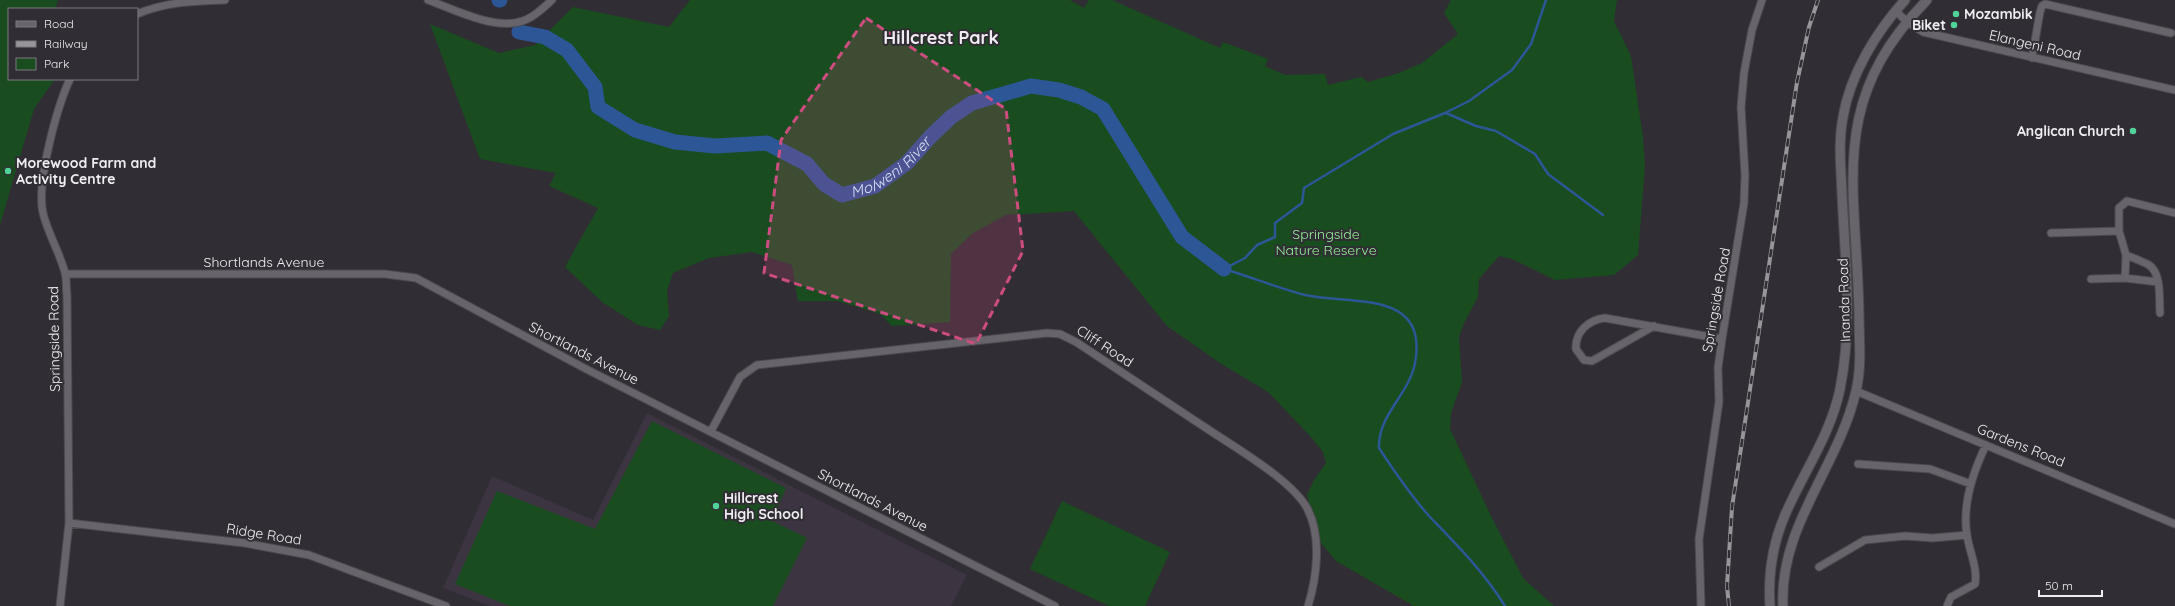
<svg xmlns="http://www.w3.org/2000/svg" width="2175" height="606" font-family="Quicksand,sans-serif">
<style>
.built{fill:#3c3441}
.green{fill:#194d1f}
.lines{fill:none;stroke-linecap:round;stroke-linejoin:round}
.stream{stroke:#2d5697;stroke-width:2.5}
.river{stroke:#2d5697;stroke-width:15}
.minor-casing{stroke:#4c494e;stroke-width:9}
.secondary-casing{stroke:#4c494e;stroke-width:11}
.minor{stroke:#68646c;stroke-width:7}
.secondary{stroke:#68646c;stroke-width:9}
.rail-casing{stroke:#98959a;stroke-width:4}
.rail{stroke:#312d34;stroke-width:2.5;stroke-dasharray:8;stroke-linecap:butt}
.marked{fill:#cd4d80;fill-opacity:0.2;stroke:#cd4d80;stroke-width:3;stroke-dasharray:8 5;stroke-linejoin:round}
.poi-dot{fill:#50d398;stroke:#312d34;stroke-width:1.5}
.labels{text-anchor:middle;stroke-width:4;stroke-linejoin:round;paint-order:stroke}
.poi-label{font-size:14px;font-weight:bold;fill:#efedf1;stroke:#312d34;text-anchor:start}
.street-label{font-size:14px;fill:#efedf1;stroke:#312d34}
.park-label{font-size:14px;fill:#96f09a;stroke:#312d34}
.water-label{font-size:15px;font-style:italic;fill:#d7e3f6;stroke:#312d34}
.district-label{font-size:18px;font-weight:bold;fill:#efedf1;stroke:#312d34}
</style>
<rect width="100%" height="100%" fill="#312d34"/>
<!-- built -->
<path class="built" d="M647,413L967,575L951,606H490L443,588L492,476L593,520Z"/>
<!-- green -->
<path class="green" d="M0,0H58L55,9H9V79H55L34,109L0,225Z
M690,0H1070L1084,8L1089,0H1112L1220,48L1223,42L1268,59L1265,66L1285,75L1325,74L1328,85L1361,77L1368,82L1396,74L1422,63L1458,34L1444,13L1451,0H1617L1614,21L1631,56L1643,137L1645,166L1638,255L1614,275L1555,280L1512,259L1499,256L1479,279L1478,297L1464,323L1459,337L1462,382L1451,413L1450,429L1492,518L1523,578L1554,606H1414L1336,561L1321,543L1307,495L1314,480L1326,463L1323,452L1311,437L1268,392L1220,363L1167,326L1074,211L1006,215L973,233L951,254L950,322L892,326L880,314L837,301H798L792,265L752,252L709,258L673,273L667,291L669,316L660,330L638,325L602,302L565,267L598,208L549,186L556,173L480,159L430,24L499,53L535,45L573,7L669,27Z
M652,421L786,488L772,521L807,538L773,606H510L455,584L497,491L595,529Z
M1062,501L1170,552L1145,606H1109L1030,569Z"/>
<g class="lines">
<!-- stream -->
<path class="stream" d="M1446,113L1476,126L1496,131L1535,154L1548,174L1603,215
M1224,269C1251,277 1278,288 1305,295C1351,305 1429,289 1415,363C1409,395 1378,414 1379,448C1394,471 1411,496 1430,517C1457,545 1484,572 1505,606
M1224,269L1245,258L1257,245L1275,237V223L1302,203L1304,188L1393,134L1445,113L1469,101L1512,70L1531,44L1546,0"/>
<!-- river -->
<g class="river">
<path d="M499,0H500"/>
<path id="s1" d="M519,32L545,37L567,50L595,87L598,107L635,130L675,142L715,146L767,143L807,164L824,184L842,195L875,186L907,163L930,137L951,117L972,103L1031,86L1059,90L1081,97L1103,109L1182,237L1224,269"/>
</g>
<defs>
<path id="minor" d="M428,0C453,9 492,29 519,22C532,19 542,9 552,0
M1896,11L1907,22L1923,32L2175,90
M137,14C165,2 195,1 225,0
M2032,58L2040,12L2042,6L2045,4L2171,33
M2119,231L2126,255L2125,278
M2051,233L2119,231V208L2127,201L2175,213
M2126,255C2133,258 2142,261 2149,265C2162,274 2159,300 2160,313
M66,274H385L416,278L588,370L1055,606
M2091,279L2125,278L2158,282
M1654,326L1592,361L1584,360L1576,349C1575,332 1588,320 1605,318L1722,339
M1856,391L2175,524
M711,431L740,377L757,365L1047,333L1060,334L1076,342C1119,370 1161,398 1203,426C1231,445 1291,479 1307,508C1322,536 1317,577 1308,606
M1858,464L1930,469L1971,484
M69,523L244,543L309,555L446,606
M1819,567L1865,540L1905,536L1933,538L1967,535
M60,606L69,523L67,295C66,288 67,280 65,273C60,253 48,234 43,213C36,183 57,107 70,79
M1701,606L1699,539L1719,402L1718,368L1722,339L1744,203L1745,175L1741,107L1744,73L1752,30L1762,0
M1947,606L1951,597L1975,584C1978,568 1969,551 1967,535C1962,505 1973,472 1986,445"/>
<path id="secondary" d="M1770,606C1768,576 1773,543 1785,515C1803,473 1831,434 1840,389C1853,325 1845,259 1842,194C1841,169 1838,143 1843,117C1850,75 1876,32 1905,0
M1783,606C1779,526 1839,466 1856,391C1862,366 1859,340 1859,314C1857,186 1826,103 1927,0"/>
</defs>
<!-- minor casing -->
<use href="#minor" class="minor-casing"/>
<!-- secondary casing -->
<use href="#secondary" class="secondary-casing"/>
<!-- minor -->
<use href="#minor" class="minor"/>
<!-- secondary -->
<use href="#secondary" class="secondary"/>
<defs>
<path id="rail" d="M1729,606L1727,586L1732,507L1797,82L1809,27L1818,0"/>
</defs>
<!-- rail casing -->
<use href="#rail" class="rail-casing"/>
<!-- rail -->
<use href="#rail" class="rail"/>
</g>
<!-- marked area -->
<path class="marked" d="M866,18L1006,109L1023,251L976,344L764,273L781,140Z"/>
<!-- markers -->
<g class="poi-dot">
<circle cx="1956" cy="14" r="4"/>
<circle cx="1954" cy="25" r="4"/>
<circle cx="2133" cy="131" r="4"/>
<circle cx="8" cy="171" r="4"/>
<circle cx="716" cy="506" r="4"/>
</g>
<g class="labels">
<!-- poi labels -->
<g class="poi-label">
<text x="1964" y="19">Mozambik</text>
<text x="1946" y="30" text-anchor="end">Biket</text>
<text x="2125" y="136" text-anchor="end">Anglican Church</text>
<text x="16" y="168">Morewood Farm and<tspan x="16" dy="16">Activity Centre</tspan></text>
<text x="724" y="503">Hillcrest<tspan x="724" dy="16">High School</tspan></text>
</g>
<!-- street labels -->
<g class="street-label">
<text transform="translate(2035 45) rotate(13)" y="5">Elangeni Road</text>
<text x="264" y="267">Shortlands Avenue</text>
<text transform="translate(1716 300) rotate(-80)" y="5">Springside Road</text>
<text transform="translate(1844 300) rotate(-92)" y="5">Inanda Road</text>
<text transform="translate(54 339) rotate(-91)" y="5">Springside Road</text>
<text transform="translate(1105 346) rotate(33)" y="5">Cliff Road</text>
<text transform="translate(584 353) rotate(27)" y="5">Shortlands Avenue</text>
<text transform="translate(2021 445) rotate(22)" y="5">Gardens Road</text>
<text transform="translate(873 500) rotate(27)" y="5">Shortlands Avenue</text>
<text transform="translate(264 534) rotate(9)" y="5">Ridge Road</text>
</g>
<!-- park labels -->
<g class="park-label">
<text x="1326" y="239">Springside<tspan x="1326" dy="16">Nature Reserve</tspan></text>
</g>
<!-- water labels -->
<g class="water-label">
<text dy="5" stroke="none"><textPath href="#s1" startOffset="446">Molweni River</textPath></text>
</g>
<!-- district labels -->
<g class="district-label">
<text x="941" y="44">Hillcrest Park</text>
</g>
</g>
<!-- legend -->
<rect x="8" y="8" width="130" height="72" fill="#312d34" stroke="#7d7a80"/>
<rect x="16" y="21" width="20" height="6" fill="#68646c" stroke="#7d7a80"/>
<text x="44" y="28" font-size="12" fill="#efedf1">Road</text>
<rect x="16" y="41" width="20" height="6" fill="#98959a" stroke="#7d7a80"/>
<text x="44" y="48" font-size="12" fill="#efedf1">Railway</text>
<rect x="16" y="58" width="20" height="12" fill="#194d1f" stroke="#7d7a80"/>
<text x="44" y="68" font-size="12" fill="#efedf1">Park</text>
<!-- scale -->
<path d="M2039 590v6h63v-6" fill="none" stroke="#efedf1" stroke-width="2"/>
<text x="2045" y="590" font-size="12" fill="#efedf1" stroke="#312d34" stroke-width="3" paint-order="stroke">50 m</text>
</svg>
